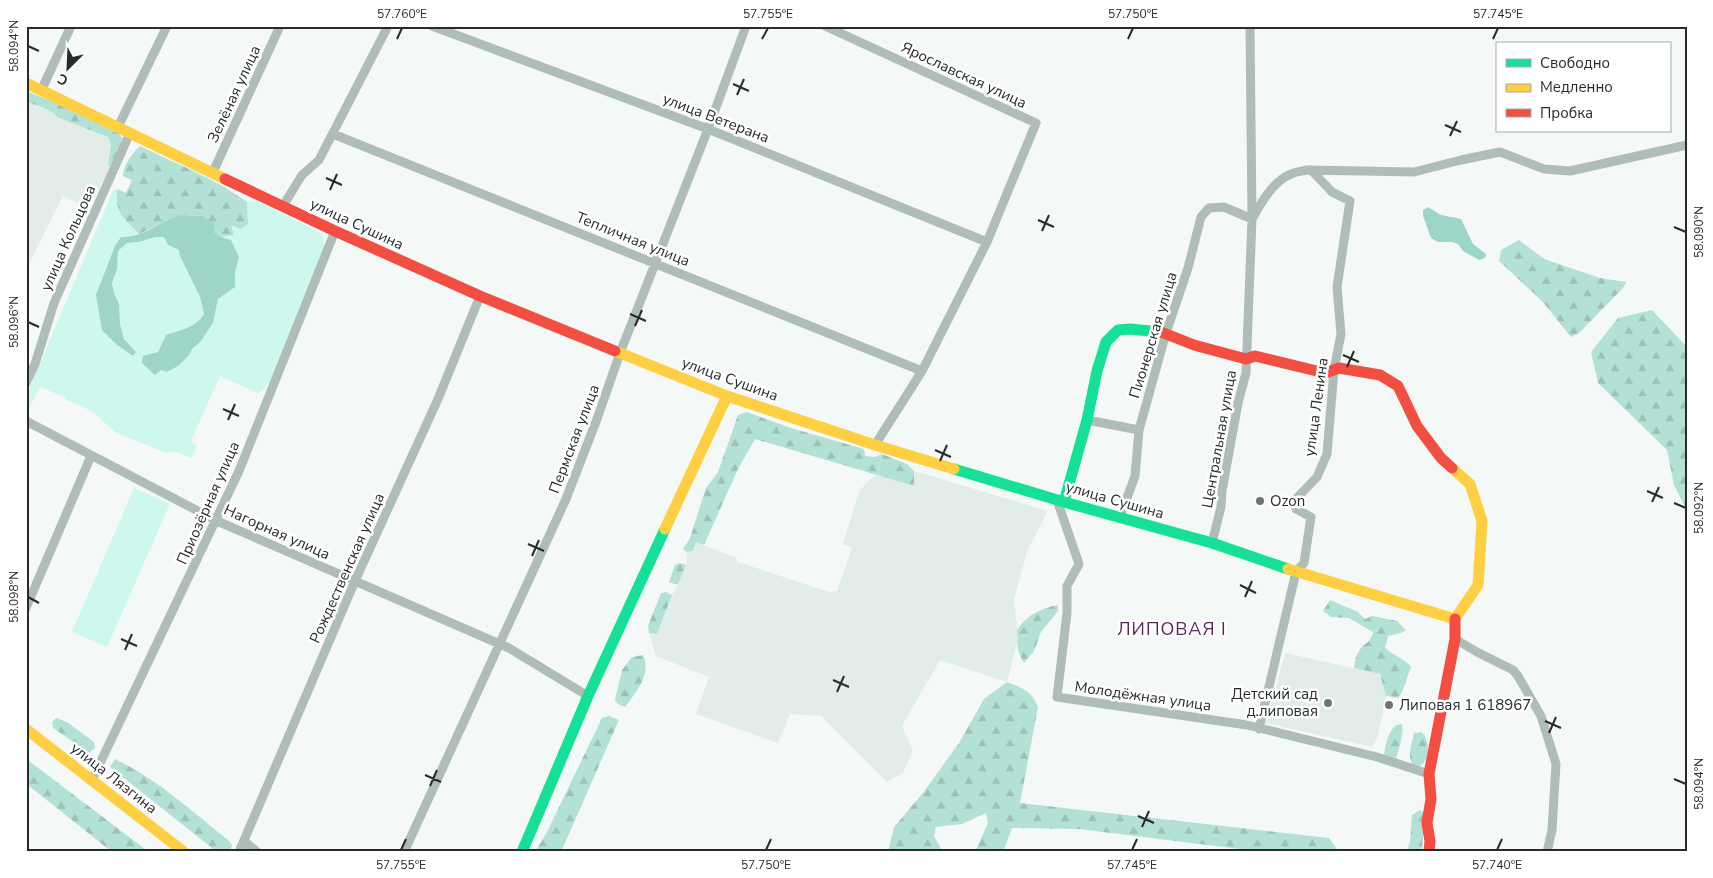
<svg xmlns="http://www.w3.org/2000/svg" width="1713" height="878" font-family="'Nunito Sans',sans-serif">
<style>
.built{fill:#e2edea}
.grass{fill:#cef8ee}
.forest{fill:url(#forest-firs)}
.water{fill:#9ed5c9}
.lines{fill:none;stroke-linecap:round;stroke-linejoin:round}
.street{stroke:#aebdb8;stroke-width:9}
.fast{stroke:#16e098;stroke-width:11}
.slow{stroke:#ffcf43;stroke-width:11}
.jam{stroke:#f24e42;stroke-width:11}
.ticks{fill:none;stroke:#292b2a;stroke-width:2}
.poi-dot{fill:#707372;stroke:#fff;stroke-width:2}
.labels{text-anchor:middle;stroke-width:5;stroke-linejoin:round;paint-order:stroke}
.street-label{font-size:15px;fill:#292b2a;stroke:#fff}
.poi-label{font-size:15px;fill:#292b2a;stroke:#fff;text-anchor:start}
.quarter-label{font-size:18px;letter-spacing:1px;fill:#582757;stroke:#fff}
.neatline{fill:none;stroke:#292b2a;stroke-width:2}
.ticks-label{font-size:12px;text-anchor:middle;fill:#292b2a}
</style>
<defs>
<pattern id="forest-firs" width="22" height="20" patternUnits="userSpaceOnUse" patternTransform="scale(1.25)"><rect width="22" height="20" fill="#b4e1d6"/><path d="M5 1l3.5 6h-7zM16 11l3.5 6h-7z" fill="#9bc1b8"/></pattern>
</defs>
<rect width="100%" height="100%" fill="#f4f9f7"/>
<!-- built -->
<path class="built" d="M26,100L30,103L47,109L59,118L108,137L111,145L108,164L110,167L97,193L87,207L63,196L26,270Z
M914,471L1048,511L1028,549L1014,599L1018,639L1007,682L940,660L902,726L913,750L903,773L887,782L821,716L790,714L778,743L696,714L709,677L656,656L649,633L657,634L672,595L678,584L686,565L687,552L693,551L696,542L736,558L738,562L829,592L837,591L852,548L843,544L859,491L875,475L914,486Z
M1285,653L1380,674L1386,696L1378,736L1372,747L1266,723Z"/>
<!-- grass -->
<path class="grass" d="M117,189C115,215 123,216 139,234L129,237L110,260L105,269L102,330L136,352L124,339L120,324L119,304L114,293L112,283L117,269L118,251L127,243L139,242L155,237H164L168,245L179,250L180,256L200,297L204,314C196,328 180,330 166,335L158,352L161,370L189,355L192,349L201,341L213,323L218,299L235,287V273L238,257L231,240L221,237L234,235L231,225L248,224L247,202L257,201L323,234C323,239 325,245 324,249C319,269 305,291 298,310C290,332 278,381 258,393L220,376L191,441L197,446L191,458L175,452L165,453L115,432L93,412L70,401L68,402L64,397L40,387L27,412L28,417H26V397L113,190Z
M134,488L170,504L107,647L72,632Z"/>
<!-- forest -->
<path class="forest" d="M26,91L61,105L119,134L122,138L121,145L110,167L108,164L111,145L108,137L59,118L47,109L30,103L26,100Z
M140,146C173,162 218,180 247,202L248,224L240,229L231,225L234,235L221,237L214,232L202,216L180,215L139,234C123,216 115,215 117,189L126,193L132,180L123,176C124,163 131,155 140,146Z
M1519,240L1544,259L1600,278L1626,282L1623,288L1579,333L1571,337L1542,301L1499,261L1501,250Z
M1652,310L1687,347V510L1674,485L1667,450L1598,383L1591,352L1618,318Z
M747,412L791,428L864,449L865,456L875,457L882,454L907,464L914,471V486L755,439L738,469L704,545L696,542L693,551L687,552L683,549L690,538L706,488L718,472L738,415Z
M680,563L686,565L678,584H674L669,582L675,565Z
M666,592L672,595L657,634L649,633L648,626L661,593Z
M1330,600L1358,612L1365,619L1372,616L1397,621L1406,630L1401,633L1388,636L1385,648C1393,655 1406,660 1411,667L1402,692L1398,698L1386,696L1380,674L1354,668C1355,661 1356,654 1361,648C1368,641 1370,643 1373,632L1349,618L1331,617L1323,611Z
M1058,605V611L1041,632L1034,651L1024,663C1014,646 1019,647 1017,630C1028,614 1040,609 1058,605Z
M643,655C652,674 636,692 625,707L618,704L615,700L622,670L632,657Z
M1007,682C1021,687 1033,692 1038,707L1020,803L1329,838L1339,852H1263L1079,829L1012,828L1003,852H975L988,823L986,813L962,824L936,827L934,836L943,852H888L894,827L923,793L959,743L984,699Z
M609,716L619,720L561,852H535L547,832L602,718Z
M56,718L67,722L94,742L95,748L89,753L53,728L52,722Z
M1402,724C1404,731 1399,751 1396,758L1386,757L1384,754C1386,743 1388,732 1396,725Z
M1422,732C1430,741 1431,761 1418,767L1412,764C1407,753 1412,744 1414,733Z
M115,759C157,779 193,812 229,841L232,845L230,852H217L110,767Z
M29,761L149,852H112L29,786L26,782V763Z
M1420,810L1424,813L1422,852H1406L1410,842L1412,815Z"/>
<!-- water -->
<path class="water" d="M1428,207L1441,215L1461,219L1473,244L1486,254L1485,258L1479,260L1463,251L1458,244L1452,242H1438L1431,238L1423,216V210Z
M180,215L202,216L215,224L214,232L221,237L231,240L239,257L235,273V287L218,299L213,323L201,341L192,349L189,355L178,366L167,372L161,370L155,375L142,363L143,356L158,352L166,335C180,330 196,328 204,314L200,297L180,256L179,250L168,245L164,237H155L139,242L127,243L118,251L117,269L112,283L114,293L119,304L120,324L124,339L136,352L133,356L116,344L102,330L96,295L115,246L121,237C143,238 161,221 180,215Z"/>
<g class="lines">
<!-- street -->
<path class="street" d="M432,26L708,129L987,242
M825,26L1036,123L987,242L922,371L875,445
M41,91L71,26
M118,127L167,26
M333,134L922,371
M213,172L280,26
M283,206L302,175L319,160L388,26
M26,383L35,364L54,303L130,133
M1087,420L1139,430
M26,421L217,521L509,648L588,696
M1057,500L1079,564L1067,586V613L1057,697L1247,725L1377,757L1429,774
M1120,517L1135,476L1139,430L1166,333L1188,268L1201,217L1209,208L1224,207L1252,219C1261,203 1273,181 1291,174C1295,172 1302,171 1307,170L1414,172L1461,160L1500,152L1544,169L1570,171L1687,145
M1212,543L1221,507L1222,491L1238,403L1246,373L1252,219L1250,26
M26,608L91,456
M1455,639L1477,652L1513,670L1518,676L1541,716L1556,764L1552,830L1547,852
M1259,729L1296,572L1304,563L1311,517L1296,509L1293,502L1317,477L1327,454L1334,370L1341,334L1337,287L1350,201L1332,192L1311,170
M92,780L239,471L335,231
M244,841L257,852
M239,852L355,581L438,399L480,296
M404,852L566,499L597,419L620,353L708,129L746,26"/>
<!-- fast -->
<path class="fast" d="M954,469L1064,502L1212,543L1288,569
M1064,502L1087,420L1097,371L1106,342L1118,330L1130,329L1161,332
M522,852L588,696L665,529"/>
<!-- slow -->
<path class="slow" d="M26,83L225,179
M615,351L727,396L875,445L954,469
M1452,468L1470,484L1482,521L1478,585L1455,619
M665,529L727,396
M1288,569L1455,619
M26,729L184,852"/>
<!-- jam -->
<path class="jam" d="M225,179L335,231L480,296L615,351
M1161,332L1194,345L1246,359L1255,356L1325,373L1339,368L1380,375L1398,386L1417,426L1441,458L1452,468
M1429,852L1430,841L1427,823L1431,799L1429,774L1455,639V619"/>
</g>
<!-- ticks -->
<path class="ticks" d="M397,39L402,28M762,39L768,28M1128,39L1133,28M1493,39L1498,28M28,46L39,51M733,84L749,91M737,95L744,79M1445,125L1461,132M1450,136L1457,121M326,178L342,185M330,190L337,174M1038,220L1054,227M1674,227L1686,232M1042,231L1049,215M630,314L646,321M28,322L39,327M635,326L642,310M1343,355L1359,362M1347,367L1354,351M223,409L239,416M228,420L235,404M935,450L951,457M940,461L947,445M1647,491L1663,498M1652,502L1659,487M1674,503L1686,508M528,544L544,551M532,556L539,540M1240,585L1256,593M28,597L39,603M1245,597L1252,581M121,639L137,646M125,650L132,634M833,680L849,687M837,692L844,676M1545,721L1561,728M1549,733L1556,717M425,775L441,782M1674,779L1686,784M430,786L437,770M1138,816L1154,823M1142,827L1149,811M401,850L406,839M766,850L771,839M1132,850L1137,839M1497,850L1502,839"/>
<!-- markers -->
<g class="poi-dot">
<circle cx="1260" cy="501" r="5"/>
<circle cx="1328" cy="703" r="5"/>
<circle cx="1389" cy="705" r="5"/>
</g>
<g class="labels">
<!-- street labels -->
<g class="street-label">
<text transform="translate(964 75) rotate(25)" y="5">Ярославская улица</text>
<text transform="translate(234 94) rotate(-65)" y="5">Зелёная улица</text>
<text transform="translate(716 118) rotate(21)" y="5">улица Ветерана</text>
<text transform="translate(357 224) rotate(25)" y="5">улица Сушина</text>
<text transform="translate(68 238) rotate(-66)" y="5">улица Кольцова</text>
<text transform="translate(633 239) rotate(22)" y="5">Тепличная улица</text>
<text transform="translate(1153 335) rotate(-73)" y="5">Пионерская улица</text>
<text transform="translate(730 379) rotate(20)" y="5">улица Сушина</text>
<text transform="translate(1316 407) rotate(-82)" y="5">улица Ленина</text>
<text transform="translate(574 439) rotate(-69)" y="5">Пермская улица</text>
<text transform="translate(1219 439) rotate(-80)" y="5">Центральная улица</text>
<text transform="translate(1115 500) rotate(16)" y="5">улица Сушина</text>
<text transform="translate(208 503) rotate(-66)" y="5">Приозёрная улица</text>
<text transform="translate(277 532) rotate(24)" y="5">Нагорная улица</text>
<text transform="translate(347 568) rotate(-66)" y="5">Рождественская улица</text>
<text transform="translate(1143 696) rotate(8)" y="5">Молодёжная улица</text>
<text transform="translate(114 778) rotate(38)" y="5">улица Лязгина</text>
</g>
<!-- poi labels -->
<g class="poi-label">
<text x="1270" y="506">Ozon</text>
<text x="1318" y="699" text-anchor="end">Детский сад<tspan x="1318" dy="17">д.липовая</tspan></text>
<text x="1399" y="710">Липовая 1 618967</text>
</g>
<!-- quarter labels -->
<g class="quarter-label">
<text x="1172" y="635">ЛИПОВАЯ I</text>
</g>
</g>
<!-- border -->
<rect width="1713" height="878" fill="none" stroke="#ffffff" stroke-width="55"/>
<!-- legend -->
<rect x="1496" y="42" width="175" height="90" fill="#ffffff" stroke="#a9aaaa"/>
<rect x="1506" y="59" width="25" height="8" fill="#16e098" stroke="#a9aaaa"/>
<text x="1540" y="68" font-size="15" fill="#292b2a">Свободно</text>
<rect x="1506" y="84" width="25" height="8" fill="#ffcf43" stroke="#a9aaaa"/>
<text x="1540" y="92" font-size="15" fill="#292b2a">Медленно</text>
<rect x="1506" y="109" width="25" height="8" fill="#f24e42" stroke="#a9aaaa"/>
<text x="1540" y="118" font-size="15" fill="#292b2a">Пробка</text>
<!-- north arrow -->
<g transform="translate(68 68) rotate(204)" stroke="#ffffff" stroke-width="4" paint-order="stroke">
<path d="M0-4L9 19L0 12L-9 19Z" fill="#292b2a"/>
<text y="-8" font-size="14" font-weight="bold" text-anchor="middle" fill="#292b2a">С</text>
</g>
<rect x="28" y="28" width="1658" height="822" class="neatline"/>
<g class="ticks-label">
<text x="402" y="18">57.760°E</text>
<text x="768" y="18">57.755°E</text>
<text x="1133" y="18">57.750°E</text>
<text x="1498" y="18">57.745°E</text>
<text transform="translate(14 46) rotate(-90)" y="4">58.094°N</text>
<text transform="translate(1699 232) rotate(-90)" y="4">58.090°N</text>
<text transform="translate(14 322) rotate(-90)" y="4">58.096°N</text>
<text transform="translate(1699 508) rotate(-90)" y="4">58.092°N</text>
<text transform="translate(14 597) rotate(-90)" y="4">58.098°N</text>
<text transform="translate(1699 784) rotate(-90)" y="4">58.094°N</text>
<text x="401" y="869">57.755°E</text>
<text x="766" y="869">57.750°E</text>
<text x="1132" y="869">57.745°E</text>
<text x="1497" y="869">57.740°E</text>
</g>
</svg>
